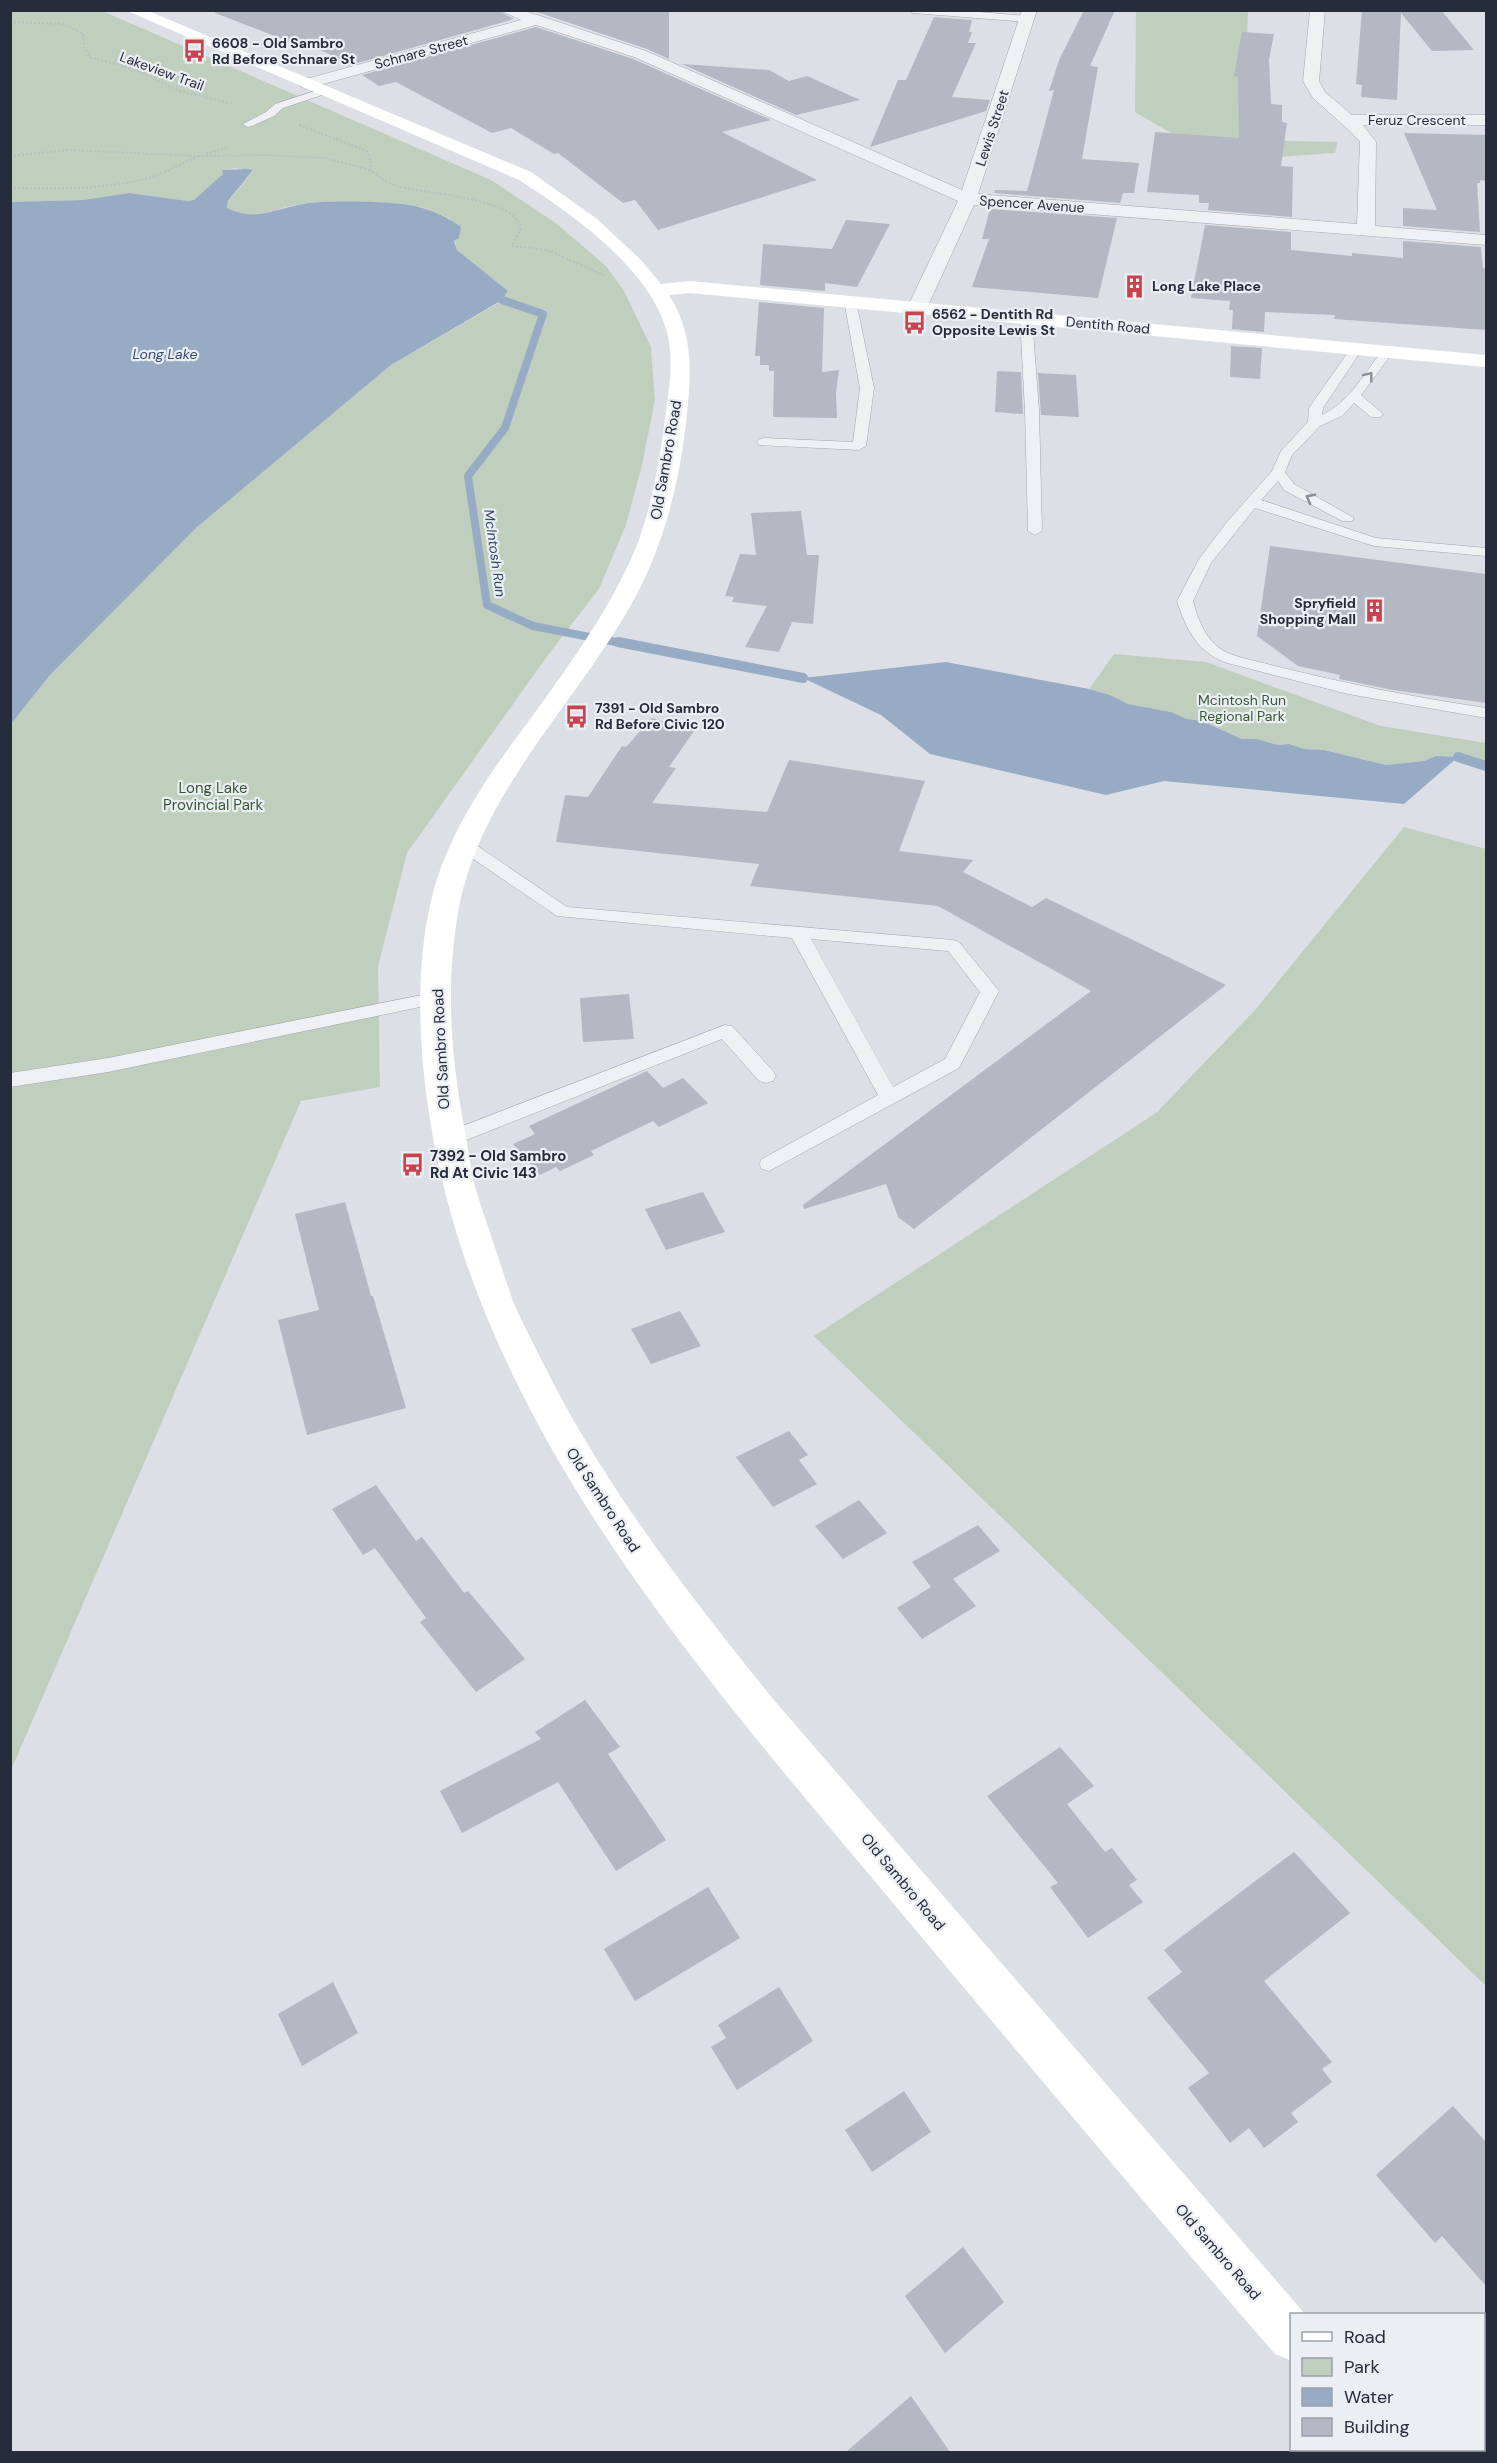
<svg xmlns="http://www.w3.org/2000/svg" width="1497" height="2463" font-family="'DM Sans',sans-serif">
<style>
.green{fill:#c0cfbd}
.water{fill:#97abc5}
.lines{fill:none;stroke-linecap:round;stroke-linejoin:round}
.stream-far1{stroke:#97abc5;stroke-width:8}
.stream{stroke:#97abc5;stroke-width:10}
.building{fill:#b3b8c2}
.service-casing{stroke:#a2a6af;stroke-width:1}
.minor-casing{stroke:#a2a6af;stroke-width:1}
.path{stroke:#babdc4;stroke-width:2;stroke-dasharray:2 2;stroke-linecap:butt}
.service{fill:#eef0f4;fill-rule:evenodd}
.minor{fill:#eef0f4;fill-rule:evenodd}
.secondary{fill:#fff;fill-rule:evenodd}
.oneway{stroke:#8a8e98}
.labels{text-anchor:middle;stroke-width:4.5;stroke-linejoin:round;paint-order:stroke}
.far-poi-label{font-size:14px;font-weight:bold;fill:#262c3b;stroke:#ebeef3;text-anchor:start}
.far-street-label{font-size:14px;fill:#262c3b;stroke:#ebeef3}
.far-water-label{font-size:14px;font-style:italic;fill:#32496d;stroke:#ebeef3}
.far-park-label{font-size:14px;fill:#385634;stroke:#ebeef3}
.street-label{font-size:15px;fill:#262c3b;stroke:#ebeef3}
.park-label{font-size:15px;fill:#385634;stroke:#ebeef3}
.poi-label{font-size:15px;font-weight:bold;fill:#262c3b;stroke:#ebeef3;text-anchor:start}
</style>
<rect width="100%" height="100%" fill="#dcdfe5"/>
<!-- green -->
<path class="green" d="M100,10L491,180L557,224L606,266L624,291L651,347L655,400L642,465L626,525L599,589L548,655L407,853L378,966L380,1087L301,1101L11,1770V724L50,675L196,528L391,365L502,301L508,291L457,250L450,219C441,215 431,210 421,207C399,201 330,201 306,203C274,207 259,223 226,208L228,202L253,171L236,168L222,170L224,174L194,200L188,201L129,193L83,200L11,202V11Z
M1136,11H1248L1243,140L1338,142L1335,153L1236,160L1176,136L1135,112Z
M1114,654L1206,662L1381,726L1486,743V763L1458,757L1436,756L1424,761L1386,765L1324,750L1304,749L1289,744L1278,745L1257,739H1242L1202,721L1187,719L1171,712L1128,704L1110,695L1089,689Z
M1404,827L1486,849V1986L814,1336L1156,1113L1255,1010Z"/>
<!-- water -->
<path class="water" d="M246,169L253,170L228,201L227,208C257,222 273,209 303,204C325,200 398,201 419,207C434,211 449,218 461,227L459,238L454,241L457,250L508,291L502,300L391,365L196,528L50,675L11,724V202L83,200L129,193L188,201L194,200L223,174L222,170Z
M946,662L1089,689L1110,695L1128,704L1171,712L1187,719L1202,721L1242,739H1257L1278,745L1289,744L1304,749L1324,750L1386,765L1424,761L1436,756L1458,757L1404,804L1164,781L1106,795L930,754L881,715L803,678Z"/>
<g class="lines">
<!-- stream-far1 -->
<path class="stream-far1" d="M502,300L543,314L505,428L468,476L487,605L533,626L626,644"/>
<!-- stream -->
<path class="stream" d="M618,642L803,678
M1458,757L1486,766"/>
</g>
<!-- building -->
<path class="building" d="M216,10H497L514,19L347,66L327,53L313,48L309,49L215,13Z
M531,10H669V59L647,49Z
M1084,10H1115L1090,66L1098,67L1082,159L1139,163L1134,193H1123L1120,203L994,193L995,190L1027,191L1054,90L1049,91L1059,60Z
M1362,10H1441L1474,50L1432,51L1401,13L1397,100L1361,97L1362,85L1356,84Z
M934,17L972,20L969,32H972L968,43H976L952,97L990,100L986,111L870,147L898,80H906Z
M536,27L633,59L771,120L722,132L817,180L658,230L635,200L623,203L558,153L554,154L511,128L492,133L396,82L379,86L362,75Z
M1242,32L1274,34L1269,60L1271,104L1282,105V122L1287,123L1281,166L1293,167L1292,217L1208,210L1209,203H1199V195L1147,192L1155,132L1239,138L1238,77L1234,76Z
M682,64L769,70L789,81L807,76L860,100L796,115Z
M1404,133L1486,135V181L1480,180V183H1477L1480,232L1403,226V208L1437,210Z
M990,209L1117,218L1098,298L972,287L989,239H982Z
M846,220L890,224L857,287L825,283V291L760,285L763,244L832,249Z
M1205,225L1291,232V250L1352,256V253L1403,258V241L1481,247L1483,268L1486,269V330L1334,319L1335,315L1265,312L1264,332L1232,329L1233,310H1229L1230,301L1191,298Z
M759,302L824,308L822,372L839,370L836,393L837,418L773,417L774,371H769V365H760V356H755Z
M1231,346L1262,348L1260,379L1230,377Z
M997,371L1021,372L1023,414L995,412Z
M1038,373L1076,375L1079,417L1041,415Z
M801,511L807,555H819L813,624L792,622L779,652L745,647L767,606L732,602L734,597L725,596L740,554L756,555L751,513Z
M1270,546L1486,574V703L1393,690L1339,679L1340,675L1298,666L1257,636Z
M652,718L694,731L669,767L676,768L652,803L767,812L789,760L925,781L899,851L973,860L963,872L1032,907L1046,898L1226,985L914,1229L898,1217L886,1184L804,1209L803,1205L1091,991L938,906L750,886L759,864L556,842L565,795L588,797L622,746L626,747Z
M629,994L634,1039L583,1042L580,998Z
M647,1071L663,1088L683,1078L708,1103L659,1127L653,1121L591,1151L594,1155L560,1171L556,1167L540,1175L513,1144L535,1134L529,1126Z
M703,1192L725,1232L666,1250L645,1209Z
M345,1202L371,1296H373L406,1408L307,1435L278,1320L319,1310L295,1214Z
M680,1311L701,1346L651,1364L631,1329Z
M789,1431L808,1455L799,1460L817,1484L773,1507L736,1457Z
M376,1485L416,1541L422,1537L464,1593L468,1591L525,1659L476,1692L420,1622L426,1618L375,1548L363,1555L332,1509Z
M859,1500L887,1533L843,1559L815,1526Z
M978,1525L1000,1551L953,1579L976,1606L922,1639L897,1608L931,1587L912,1562Z
M585,1700L620,1747L608,1754L666,1840L616,1871L558,1782L462,1833L440,1791L541,1739L535,1732Z
M1060,1747L1094,1786L1067,1804L1105,1852L1112,1848L1137,1880L1129,1885L1143,1902L1088,1938L1050,1887L1058,1883L987,1796Z
M1294,1852L1350,1913L1264,1981L1332,2062L1322,2069L1332,2082L1291,2113L1298,2122L1264,2148L1249,2128L1230,2143L1188,2088L1209,2073L1147,1998L1182,1972L1164,1950Z
M708,1887L740,1938L635,2001L604,1949Z
M333,1982L358,2033L302,2066L278,2014Z
M779,1987L813,2041L737,2090L711,2047L726,2038L718,2025Z
M904,2091L931,2132L872,2172L845,2130Z
M1453,2106L1486,2142V2286L1442,2236L1435,2243L1376,2175Z
M963,2247L1004,2302L945,2353L905,2296Z
M911,2396L950,2452H846Z"/>
<g class="lines">
<defs>
<path id="service" d="M909,10H956L1027,16L1032,19L1027,22L913,13Z
M324,88L329,91L328,93L283,108L274,116L252,126L248,127L243,124L266,112L275,104Z
M850,297L856,301L874,388L866,446L859,450L759,445L757,442L759,439L764,438L853,442L860,388L844,301Z
M1026,314L1032,318L1039,410L1042,531L1035,535L1028,531L1025,410L1020,318Z
M1357,344L1363,348L1323,408L1322,415C1349,403 1366,371 1384,348L1388,347L1394,351L1361,395L1383,414L1381,417H1371L1354,403L1342,416L1320,426L1292,455L1285,472L1294,484L1354,518L1352,521H1342L1284,490L1278,481L1261,500L1376,538L1486,548V556L1374,546L1255,508L1211,563L1193,601C1198,619 1204,636 1219,648C1234,658 1254,660 1271,665C1342,683 1413,697 1486,708V718L1348,694L1227,663C1198,653 1186,629 1177,601L1199,559L1227,522L1272,471L1281,451L1308,422L1309,408L1353,345Z
M463,839L469,840L567,907L953,940L959,942L999,991L959,1068L769,1171L762,1169L759,1164L762,1159L878,1095L792,938L557,916L457,848L454,844L457,840ZM811,939L948,951L980,992L945,1059L893,1087Z
M437,992L444,994L446,998L444,1002L108,1072L10,1087V1073L108,1058Z
M725,1025L732,1026L773,1071L776,1076L773,1081L766,1083L759,1081L722,1039L456,1144L449,1146L442,1144L439,1139L442,1134Z"/>
<path id="minor" d="M499,10H522L646,51L962,190L1022,10H1037L978,194L1357,224L1360,142L1351,132L1313,98L1303,81L1310,10H1325L1319,81L1325,92L1352,115H1486V125H1363L1376,142L1375,226L1486,235V245L974,205L927,308L924,312H910L907,308L958,201L634,57L536,25L305,89L297,84L299,81L521,20Z"/>
</defs>
<!-- service casing -->
<use href="#service" class="service-casing"/>
<!-- minor casing -->
<use href="#minor" class="minor-casing"/>
<!-- path -->
<path class="path" d="M10,22L64,24L83,34L84,47L90,57L136,70L180,91L233,104
M299,125L367,151L372,164L370,170C377,175 385,182 394,185C422,195 512,195 521,228L512,246L547,250L604,275
M206,154L229,147
M10,156L69,150L200,156L266,155L325,158L370,170
M10,188C55,189 105,190 148,178C165,173 183,163 199,156"/>
<!-- service -->
<use href="#service" class="service"/>
<!-- minor -->
<use href="#minor" class="minor"/>
<!-- secondary -->
<path class="secondary" d="M125,10H146L531,172L597,219L641,260L661,284L690,281L1486,355V367L690,293L669,295C695,335 691,377 686,423C679,483 665,540 637,594C579,703 476,793 457,919C446,987 451,1054 463,1121C468,1144 470,1168 476,1190C481,1208 488,1225 493,1242C500,1262 506,1282 513,1301C521,1320 531,1339 540,1357C601,1482 686,1591 773,1699L1305,2314H1292V2361L1275,2354C1147,2207 1023,2058 898,1909C692,1662 454,1400 423,1065C417,995 419,913 449,848C473,793 512,744 547,696C582,647 617,596 639,540C652,503 659,464 664,426C668,397 674,365 668,336C653,270 572,214 519,180Z
M1362,2450H1414L1416,2452H1364Z"/>
</g>
<!-- one-way arrows -->
<defs><path id="oneway-chevron" d="M-2-3.5L2.5 0L-2 3.5" fill="none" stroke-width="1.6" stroke-linecap="round" stroke-linejoin="round" transform="scale(1.5)"/></defs>
<g class="oneway">
<use href="#oneway-chevron" transform="translate(1369 376) rotate(-52)"/>
<use href="#oneway-chevron" transform="translate(1310 498) rotate(-152)"/>
</g>
<!-- icons -->
<defs>
<symbol id="bus-bare" viewBox="-9 -9 18 18"><path d="M-5-6H5V4H4V6H2V4H-2V6H-4V4H-5ZM-3.5-4V0h7V-4ZM-3.5 1.2v1.5H-2V1.2ZM2 1.2v1.5H3.5V1.2Z" fill="#c9424e" stroke="#ebeef3" stroke-width="2.5" paint-order="stroke"/></symbol>
<symbol id="building-bare" viewBox="-9 -9 18 18"><path d="M-4-6H4V6H1V3H-1V6H-4ZM-2.5-4.3h1.7v1.8h-1.7ZM.8-4.3h1.7v1.8H.8ZM-2.5-1h1.7V.8h-1.7ZM.8-1h1.7V.8H.8Z" fill="#c9424e" stroke="#ebeef3" stroke-width="2.5" paint-order="stroke"/></symbol>
</defs>
<g fill-rule="evenodd">
<use href="#bus-bare" x="178" y="34" width="33" height="33"/>
<use href="#building-bare" x="1118" y="270" width="33" height="33"/>
<use href="#bus-bare" x="898" y="306" width="33" height="33"/>
<use href="#building-bare" x="1358" y="594" width="33" height="33"/>
<use href="#bus-bare" x="560" y="700" width="33" height="33"/>
<use href="#bus-bare" x="396" y="1148" width="33" height="33"/>
</g>
<g class="labels">
<!-- far-poi labels -->
<g class="far-poi-label">
<text x="212" y="48">6608 - Old Sambro<tspan x="212" dy="16">Rd Before Schnare St</tspan></text>
<text x="1152" y="291">Long Lake Place</text>
<text x="932" y="319">6562 - Dentith Rd<tspan x="932" dy="16">Opposite Lewis St</tspan></text>
<text x="1356" y="608" text-anchor="end">Spryfield<tspan x="1356" dy="16">Shopping Mall</tspan></text>
<text x="595" y="713">7391 - Old Sambro<tspan x="595" dy="16">Rd Before Civic 120</tspan></text>
</g>
<!-- far-street labels -->
<g class="far-street-label">
<text transform="translate(421 52) rotate(-15)" y="5">Schnare Street</text>
<text transform="translate(162 71) rotate(20)" y="5">Lakeview Trail</text>
<text x="1417" y="125">Feruz Crescent</text>
<text transform="translate(992 128) rotate(-72)" y="5">Lewis Street</text>
<text transform="translate(1032 204) rotate(4)" y="5">Spencer Avenue</text>
<text transform="translate(1108 325) rotate(5)" y="5">Dentith Road</text>
</g>
<!-- far-water labels -->
<g class="far-water-label">
<text x="165" y="359">Long Lake</text>
<text transform="translate(495 553) rotate(82)" y="5">McIntosh Run</text>
</g>
<!-- far-park labels -->
<g class="far-park-label">
<text x="1242" y="705">Mcintosh Run<tspan x="1242" dy="16">Regional Park</tspan></text>
</g>
<!-- street labels -->
<g class="street-label">
<text transform="translate(666 460) rotate(-80)" y="5">Old Sambro Road</text>
<text transform="translate(441 1049) rotate(-93)" y="5">Old Sambro Road</text>
<text transform="translate(603 1500) rotate(57)" y="5">Old Sambro Road</text>
<text transform="translate(903 1882) rotate(50)" y="5">Old Sambro Road</text>
<text transform="translate(1218 2252) rotate(49)" y="5">Old Sambro Road</text>
</g>
<!-- park labels -->
<g class="park-label">
<text x="213" y="793">Long Lake<tspan x="213" dy="17">Provincial Park</tspan></text>
</g>
<!-- poi labels -->
<g class="poi-label">
<text x="430" y="1161">7392 - Old Sambro<tspan x="430" dy="17">Rd At Civic 143</tspan></text>
</g>
</g>
<!-- border -->
<rect width="1497" height="2463" fill="none" stroke="#262c3b" stroke-width="24"/>
<!-- legend -->
<rect x="1290" y="2313" width="195" height="138" fill="#ebeef3" stroke="#9ca0a9" stroke-width="1.5"/>
<rect x="1302" y="2332" width="30" height="9" fill="#ffffff" stroke="#9ca0a9" stroke-width="1.5"/>
<text x="1344" y="2343" font-size="18" fill="#262c3b">Road</text>
<rect x="1302" y="2358" width="30" height="18" fill="#c0cfbd" stroke="#9ca0a9" stroke-width="1.5"/>
<text x="1344" y="2373" font-size="18" fill="#262c3b">Park</text>
<rect x="1302" y="2388" width="30" height="18" fill="#97abc5" stroke="#9ca0a9" stroke-width="1.5"/>
<text x="1344" y="2403" font-size="18" fill="#262c3b">Water</text>
<rect x="1302" y="2418" width="30" height="18" fill="#b3b8c2" stroke="#9ca0a9" stroke-width="1.5"/>
<text x="1344" y="2433" font-size="18" fill="#262c3b">Building</text>
</svg>
